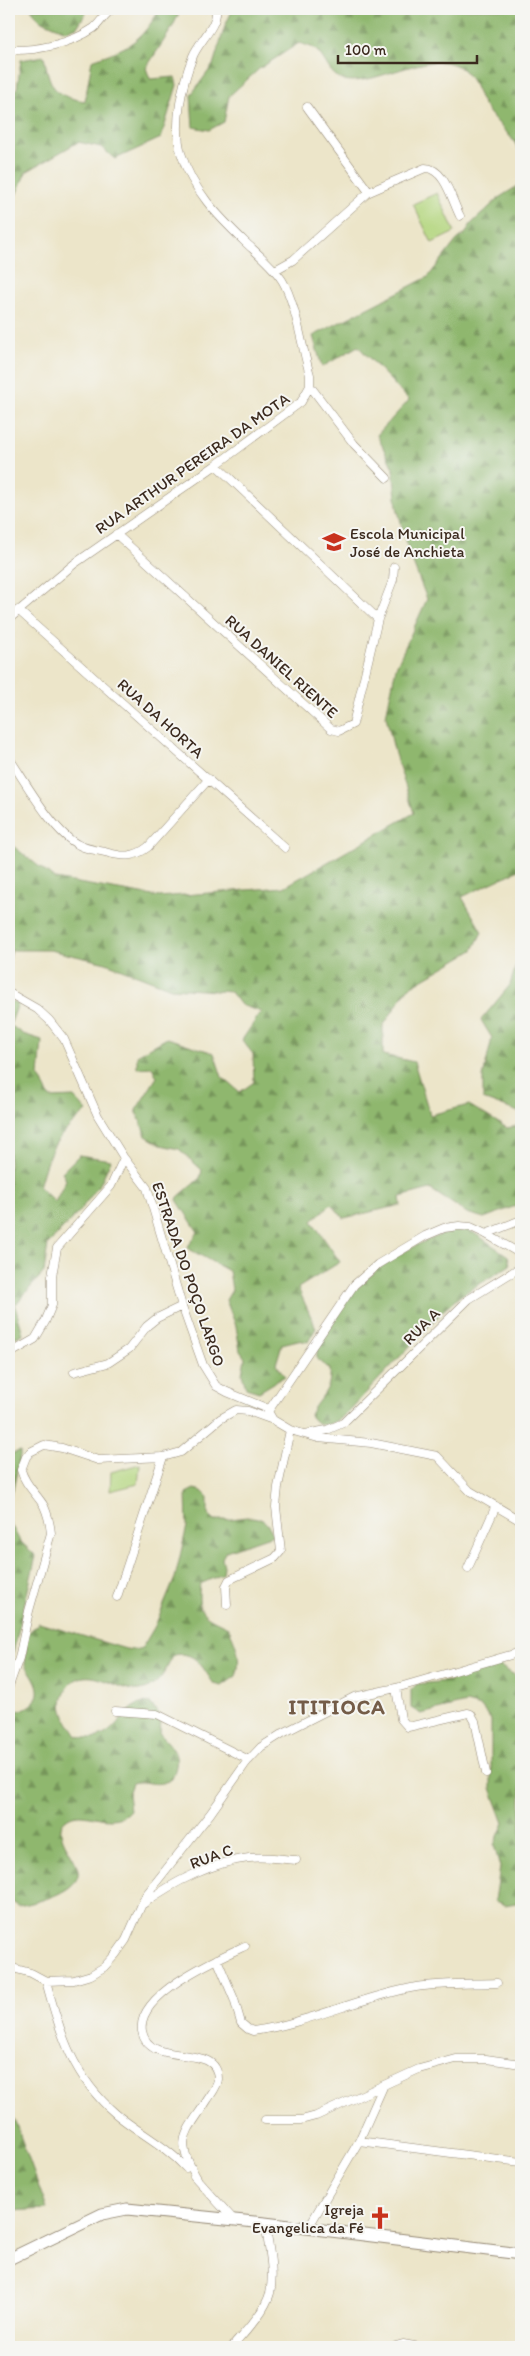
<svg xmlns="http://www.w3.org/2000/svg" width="530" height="2356" font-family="Itim,sans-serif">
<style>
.grass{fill:#b4d67f;stroke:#78804e}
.forest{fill:url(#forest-firs);stroke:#657046}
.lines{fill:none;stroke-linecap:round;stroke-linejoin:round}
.minor-casing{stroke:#948874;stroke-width:9}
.secondary-casing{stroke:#948874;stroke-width:13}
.minor{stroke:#fff;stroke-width:8}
.secondary{stroke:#fff;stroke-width:11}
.labels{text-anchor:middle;stroke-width:4;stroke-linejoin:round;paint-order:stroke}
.street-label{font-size:16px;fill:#3b2a1e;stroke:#f6f6f2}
.poi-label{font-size:16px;fill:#3b2a1e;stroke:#f6f6f2;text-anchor:start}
.district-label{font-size:21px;font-weight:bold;letter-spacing:1px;fill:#745c48;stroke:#f6f6f2}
</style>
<defs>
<pattern id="forest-firs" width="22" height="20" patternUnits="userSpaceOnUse" patternTransform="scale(1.25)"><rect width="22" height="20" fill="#8fb76e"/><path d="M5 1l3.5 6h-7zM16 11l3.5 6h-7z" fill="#76955a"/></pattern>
</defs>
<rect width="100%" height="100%" fill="#f6f6f2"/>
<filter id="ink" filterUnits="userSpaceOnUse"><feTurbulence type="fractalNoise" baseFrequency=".02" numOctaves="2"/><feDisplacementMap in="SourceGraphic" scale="10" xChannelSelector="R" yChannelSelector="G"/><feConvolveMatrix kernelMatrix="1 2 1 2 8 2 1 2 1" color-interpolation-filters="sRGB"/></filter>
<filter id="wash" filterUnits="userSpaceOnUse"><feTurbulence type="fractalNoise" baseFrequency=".0096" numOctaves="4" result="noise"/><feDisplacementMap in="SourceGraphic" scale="20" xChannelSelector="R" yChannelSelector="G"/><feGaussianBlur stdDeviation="1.12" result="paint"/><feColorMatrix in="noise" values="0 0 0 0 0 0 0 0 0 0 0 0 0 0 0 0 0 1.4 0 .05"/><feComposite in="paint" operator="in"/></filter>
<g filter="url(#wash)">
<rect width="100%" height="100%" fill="#ece5c9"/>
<!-- grass -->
<path class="grass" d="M437,193L455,232L432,243L413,204Z
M140,1464L138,1484L110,1491L111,1472Z"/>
<!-- forest -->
<path class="forest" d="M31,9H83L86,13L77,27L66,31L40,20Z
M160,9H181L172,28L146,68L150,79L175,77L177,85L161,138L115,159L101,147L78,142L26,172L16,195L9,200V99L17,89L21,60L44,56C50,86 52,96 85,101L92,60C129,47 139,44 160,9Z
M233,9H521V157C517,138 496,124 486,108C479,99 477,87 470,78C444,37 379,88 344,80C329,76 327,60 316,50C312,46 304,45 299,43L259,69L229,96L224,122L209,130L193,127L191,95L213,65L225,26Z
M521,184V869L462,897L482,932L473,950L408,988L383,1026V1055L414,1062L430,1115L469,1105L507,1128L521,1125V1204L484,1218L467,1213L430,1189L400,1197L401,1205L344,1218L331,1204L312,1221L340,1262L298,1288L316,1328L308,1342L298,1340L282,1344L276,1364L285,1376L259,1392L246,1388L242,1374L245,1358L240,1351L236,1326L226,1300L232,1290L229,1271L187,1248L198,1232L177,1200L178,1197L200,1178L202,1170L179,1149L161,1145L146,1136L136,1110L157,1077L152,1067L137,1068V1055L167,1038L214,1053L222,1077L240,1092L254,1082L253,1054L242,1040L261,1012L241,1005L231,992L171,988L106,963L50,950H12L9,960V843L55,879L159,897L284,887L414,813L395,754L386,716L396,667L427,599L409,553L397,507L393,468L377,435L409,400L358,346L322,367L313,336L428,277L457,240L466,233L471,224L500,197Z
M521,949V1113L483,1099V1077L492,1038L481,1020L510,985Z
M9,1000L18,1004L10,1025L23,1034L42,1040L39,1076L50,1098L74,1097L87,1111C55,1138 50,1147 39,1187L55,1202L66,1180L62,1172L79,1155L111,1160L100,1184L78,1213L48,1244L44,1272L15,1305L23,1334L9,1340Z
M463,1229L474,1233L508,1256L510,1265L460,1296L445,1309L347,1413C335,1422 321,1433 310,1415C318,1397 332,1393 330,1369L317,1359V1350C326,1335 333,1317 344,1303C370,1268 421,1237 463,1229Z
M21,1451L13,1490L9,1498V1454Z
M194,1489L202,1491L208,1497V1514L215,1520C237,1522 263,1505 273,1535L226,1551L222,1558L224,1566L223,1574L200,1584C196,1615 204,1615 228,1627C236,1644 242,1658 236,1676L222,1686L214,1684C203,1669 196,1650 174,1655C165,1670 160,1687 140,1690C118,1693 84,1658 66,1691C56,1708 68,1722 77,1736C120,1749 119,1697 151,1704L161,1718L160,1734C176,1750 181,1757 172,1779C154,1789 149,1779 132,1783L128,1794L130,1810C112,1831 86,1807 68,1818C48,1830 76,1855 78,1870C82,1892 34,1903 18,1906L11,1901L9,1891V1706L19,1711C47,1700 40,1684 25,1665L27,1634L39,1623L126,1649L134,1650L142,1648L155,1626L175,1578L187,1526L186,1493Z
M9,1521L20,1541L36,1556L12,1657L9,1655Z
M495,1663L521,1679V1902L505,1905L495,1901L500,1867L494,1845L504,1823L491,1788V1720L481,1707L466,1703L421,1714L411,1708V1690L417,1684L448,1681Z
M9,2105L47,2209L9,2211Z"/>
</g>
<g filter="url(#ink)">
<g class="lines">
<defs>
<path id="minor" d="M9,50C36,51 71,44 94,28C101,22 105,13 113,9
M307,107L369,192
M275,270L293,260L369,192L425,168C445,168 452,201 460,216
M310,386L354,444L387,478
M216,465L378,619
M116,534L331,729L339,731L353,724L378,619L393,580L394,567
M18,610L285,848
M9,619L74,564L216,465L301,402L310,386V375C302,348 296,303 282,280C272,265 258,254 245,242C218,216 192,190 181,153C173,124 182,84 193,56C199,41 218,26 216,9
M9,758C25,781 54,834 79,845C86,849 96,850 105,852C122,857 134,858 148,847L209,779
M9,993L37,1009L49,1020L64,1039L98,1116L124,1158L147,1188L182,1306L203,1365L216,1386L227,1392L266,1408L273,1420L290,1430L318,1438L371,1443L437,1456L470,1491L521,1521
M486,1234L521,1220
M9,1354L35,1339L45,1322L52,1305V1276L57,1248L111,1186L124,1158
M74,1372L108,1363L129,1349L147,1326L157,1318L182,1306
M269,1410L354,1285L378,1264L425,1236L444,1228L459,1226L471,1227L486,1234L521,1254
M305,1434L327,1430L343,1423L469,1299L521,1267
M468,1568L496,1506
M117,1597L163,1457
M227,1605L226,1586L229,1580L275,1558L281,1551L276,1507L278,1487L290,1430
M9,1686L19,1658L29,1611L51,1533C50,1524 48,1515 44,1506C36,1493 25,1485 21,1470L26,1457L30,1452L44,1445L62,1448L98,1460L163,1457L181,1452L220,1419L236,1410L248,1411L273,1420
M396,1688L401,1719L408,1727L468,1713L471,1714L475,1721L486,1773
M115,1711L157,1714L249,1760
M143,1904C173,1882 213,1862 249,1858C264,1856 281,1859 296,1860
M217,1959L234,1999L241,2023L248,2029L253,2031C309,2023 360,1997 416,1987C443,1983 470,1984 497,1983
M9,1967L31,1973L46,1981L74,1980L91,1975L104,1967L116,1954L126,1940L146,1895L210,1814L246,1763L261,1747L283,1733L354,1697L396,1688L521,1652
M46,1981C60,2034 73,2077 116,2114C139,2133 166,2146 186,2168
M265,2120H301L316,2116L419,2069L456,2059H486L521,2064
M359,2141L521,2162
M194,2176L233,2219
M198,2180C173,2138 185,2136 208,2099C212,2093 218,2086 218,2079C218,2040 149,2070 142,2031C136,1994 219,1958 245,1946
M308,2228L359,2141L383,2087
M232,2347C245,2332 265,2312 270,2293C275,2271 268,2244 265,2223
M392,2347L403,2344L420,2347"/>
<path id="secondary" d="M9,2259L102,2214L127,2209L265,2223L521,2254"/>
</defs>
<!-- minor casing -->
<use href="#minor" class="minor-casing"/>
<!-- secondary casing -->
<use href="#secondary" class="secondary-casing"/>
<!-- minor -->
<use href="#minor" class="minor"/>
<!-- secondary -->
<use href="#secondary" class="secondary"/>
</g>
</g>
<!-- icons -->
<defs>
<symbol id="school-bare" viewBox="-9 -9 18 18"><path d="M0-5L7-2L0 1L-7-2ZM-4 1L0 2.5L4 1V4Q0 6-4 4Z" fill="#c8321e" stroke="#f6f6f2" stroke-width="2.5" paint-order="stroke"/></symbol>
<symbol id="church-bare" viewBox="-9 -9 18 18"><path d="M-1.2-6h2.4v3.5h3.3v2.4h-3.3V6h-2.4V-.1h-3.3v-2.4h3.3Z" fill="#c8321e" stroke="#f6f6f2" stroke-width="2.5" paint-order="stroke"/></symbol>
</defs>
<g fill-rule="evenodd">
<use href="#school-bare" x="318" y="526" width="32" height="32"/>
<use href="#church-bare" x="364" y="2202" width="32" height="32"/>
</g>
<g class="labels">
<!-- street labels -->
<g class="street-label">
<text transform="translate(192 463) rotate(-35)" y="6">RUA ARTHUR PEREIRA DA MOTA</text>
<text transform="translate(282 666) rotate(42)" y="6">RUA DANIEL RIENTE</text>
<text transform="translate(161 718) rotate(42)" y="6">RUA DA HORTA</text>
<text transform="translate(189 1274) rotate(71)" y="6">ESTRADA DO POÇO LARGO</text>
<text transform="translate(421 1326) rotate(-45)" y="6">RUA A</text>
<text transform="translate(211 1856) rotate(-20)" y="6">RUA C</text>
</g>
<!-- poi labels -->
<g class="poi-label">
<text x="350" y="539">Escola Municipal<tspan x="350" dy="18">José de Anchieta</tspan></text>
<text x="364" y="2215" text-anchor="end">Igreja<tspan x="364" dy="18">Evangelica da Fé</tspan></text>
</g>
<!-- district labels -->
<g class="district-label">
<text x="337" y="1714">ITITIOCA</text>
</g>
</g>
<!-- margin -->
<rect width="530" height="2356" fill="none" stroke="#f6f6f2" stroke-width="30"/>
<!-- scale -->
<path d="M338 55v8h139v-8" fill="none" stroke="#3b2a1e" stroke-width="2.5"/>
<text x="345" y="55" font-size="15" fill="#3b2a1e" stroke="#f6f6f2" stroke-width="4" paint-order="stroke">100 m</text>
</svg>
